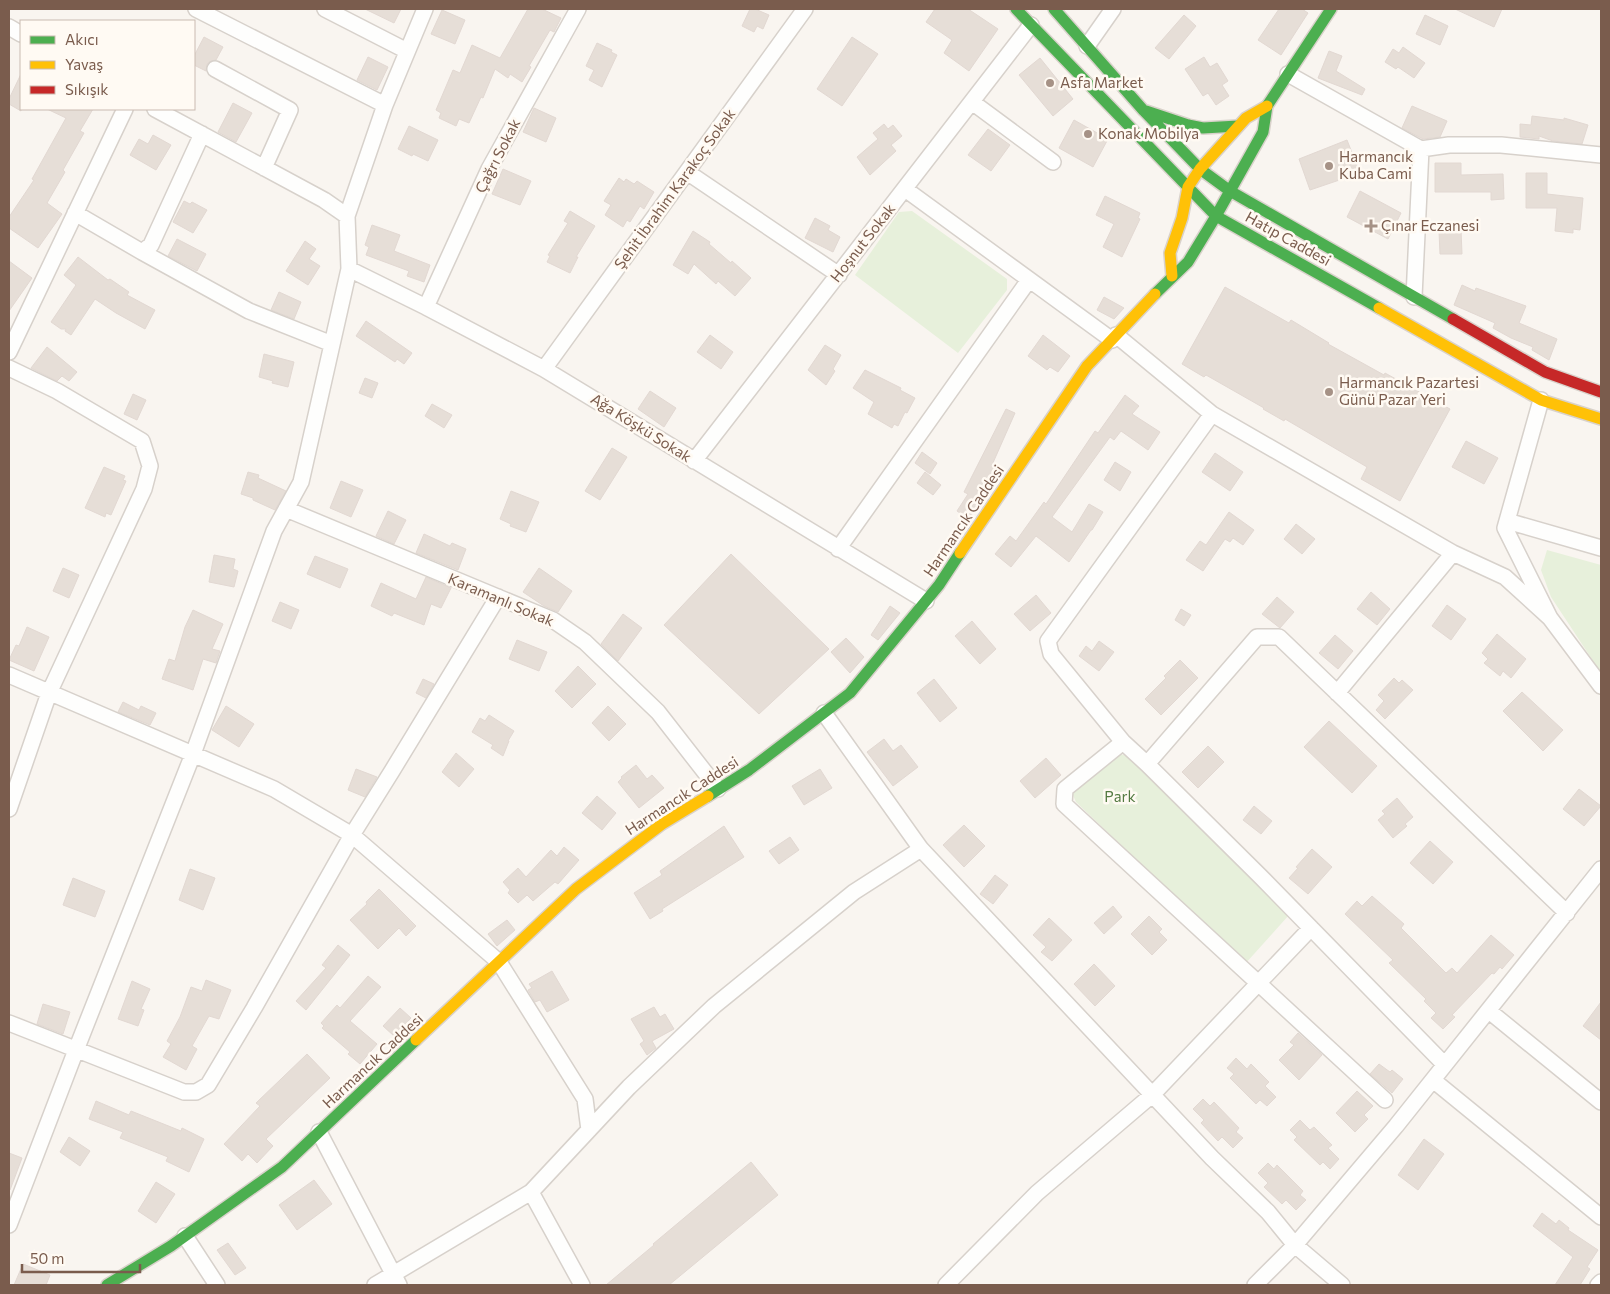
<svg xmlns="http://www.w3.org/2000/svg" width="1610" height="1294" font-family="Commissioner,sans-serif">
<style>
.green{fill:#e7f0db}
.building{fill:#e6ded7;stroke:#e2d8d2}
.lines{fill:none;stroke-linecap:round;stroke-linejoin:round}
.street-casing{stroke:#d7d1cb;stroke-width:18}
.fast-casing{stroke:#d9d2cb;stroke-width:14}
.slow-casing{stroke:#d9d2cb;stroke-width:14}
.jam-casing{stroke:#d9d2cb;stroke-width:14}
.street{stroke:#fefefd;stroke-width:15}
.fast{stroke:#4caf50;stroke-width:11}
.slow{stroke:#ffc107;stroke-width:11}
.jam{stroke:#c62828;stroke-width:11}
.poi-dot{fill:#a69286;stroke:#fffaf3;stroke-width:2}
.labels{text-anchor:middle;stroke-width:5;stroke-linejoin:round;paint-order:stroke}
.poi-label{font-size:15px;fill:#7a5c4d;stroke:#fffaf3;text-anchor:start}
.street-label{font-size:15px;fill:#7a5c4d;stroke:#fffaf3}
.park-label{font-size:15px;fill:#537a41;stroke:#fffaf3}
</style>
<rect width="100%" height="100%" fill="#f9f5f0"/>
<!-- green -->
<path class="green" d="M912,211L1007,279V290L958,353L855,275L899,212Z
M1547,550L1601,565V673L1551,597L1541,570Z
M1117,753L1130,757L1289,915L1245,964L1076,802L1072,793Z"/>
<!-- building -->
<path class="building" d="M365,9H401L394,23Z
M528,9H542L561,18L554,32L550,30L529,66L531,67L522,82L510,74L508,78L495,69L483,98L481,97L469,123L459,119L456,126L439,118L441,113L436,110L453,70L460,73L472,45L500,58Z
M750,9H755L769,15L763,29L757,26L754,32L742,26Z
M935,9H968L998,29L969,71L944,53L952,40L926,22Z
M1279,9H1302L1308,13L1281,55L1258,40Z
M1455,9H1502L1494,27Z
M442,10L465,20L455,44L431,34Z
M1184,15L1196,26L1169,59L1155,48Z
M1425,15L1448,26L1440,45L1416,34Z
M204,37L223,47L216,60L211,61L207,64L206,71L194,65V56Z
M852,37L878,54L842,106L817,89Z
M597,43L612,50L611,52L617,55L602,87L589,80L594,70L586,66Z
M1403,47L1425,63L1414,78L1398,67L1396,69L1385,62L1393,49L1399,53Z
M1329,51L1342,56L1336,71L1365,89L1362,95L1318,78Z
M368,57L388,67L377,90L357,80Z
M1204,57L1210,67L1217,63L1228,81L1222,85L1229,96L1216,105L1208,93L1203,96L1185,69Z
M1040,58L1073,99L1053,116L1019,75Z
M21,74V111L9,104V99Z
M233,103L252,113L236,142L218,132Z
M1412,106L1447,121L1440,137L1423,139L1402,128Z
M534,108L556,118L546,142L523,132Z
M47,109H93L80,131L84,133L63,170L65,172L47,203L62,214L38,248L9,228V217L34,180L32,179L66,118Z
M1532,116L1564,120V118L1588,125L1582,144L1553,141L1539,136V139L1520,137V124L1531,125Z
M1074,120L1108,139L1093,167L1059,148Z
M884,124L888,129L893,125L902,136L891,145L896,151L870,175L857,157L878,139L873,133Z
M409,126L438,140L428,161L413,154L412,156L398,149Z
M988,129L1010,145L991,171L968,155Z
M153,135L171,145L156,170L130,155L139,139L148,144Z
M1347,140L1360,173L1310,190L1299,159Z
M1435,163H1461V175L1503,174L1504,199L1491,200V192H1435Z
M503,169L531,181L520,205L492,194Z
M1526,173H1547V194L1583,198L1580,230L1573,229V233L1555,231L1557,208H1526Z
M619,178L624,182L626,179L634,184L637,181L654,192L644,209L640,206L630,222L627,220L623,227L605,215L611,205L604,201Z
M1360,191L1401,213L1388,239L1347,217Z
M1105,196L1140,213L1138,218L1140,219L1122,257L1103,247L1114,224L1096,215Z
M184,201L190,204L192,202L207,210L193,233L173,222Z
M570,211L595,226L576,257H578L570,273L547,262L550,256L548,255L568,223L564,221Z
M815,218L830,226L828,230L840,237L833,252L805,238Z
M372,225L400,235L394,251L430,265L424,282L407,276L409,271L366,255L369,247L365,245Z
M1461,230L1462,254H1440L1439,231Z
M693,231L710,242L709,244L731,263L732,261L751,278L735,296L718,281L716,284L694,264L688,274L673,265Z
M177,239L206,254L197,271L168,256Z
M305,241L316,249L309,259L320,266L308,285L286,271Z
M78,257L108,280L110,279L129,292L127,295L155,310L145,329L116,313L95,299L71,335L65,331L66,329H61L51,322L76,285L64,275Z
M9,261L32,278L9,311Z
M1462,285L1475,291L1476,288L1526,306L1519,323L1557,339L1549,360L1532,350L1533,347L1511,338L1493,328L1495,323L1454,305Z
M1225,287L1289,323L1291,320L1329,343L1328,344L1384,375L1385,373L1450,409L1400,501L1361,479L1367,467L1285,419L1284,421L1263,409L1264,408L1206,375L1204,377L1182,364Z
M279,292L301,302L294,319L271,310Z
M1104,297L1124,308L1114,319L1097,310Z
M366,321L412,353L404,364L397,359L395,362L356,336Z
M710,335L733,352L721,369L697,352Z
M1043,335L1070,356L1058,372L1050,367L1047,370L1028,356Z
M825,345L841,355L833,369L835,371L826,385L808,370Z
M47,347L77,372L69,381L62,376L57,381L31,368Z
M264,354L294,362L288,387L272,383L273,381L259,377Z
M865,370L901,388L900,390L915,398L907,413L905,412L898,426L894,424L892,428L868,414L874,402L853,388Z
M365,378L378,383L372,398L359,393Z
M650,391L676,408L664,427L638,409Z
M133,394L146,400L137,420L124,414Z
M1125,395L1139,406L1132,414L1160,432L1148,450L1121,431L1114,440L1110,437L1052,517L1072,532L1089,504L1103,512L1092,530H1091L1069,562L1036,536L1011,567L995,554L1010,536L1016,541L1044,502L1046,504L1095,431L1098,433Z
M432,404L452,415L444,428L425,416Z
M1006,409L1015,413L992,465L999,469L991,485L969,519L957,511L968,494L964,492Z
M1466,441L1498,458L1484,484L1452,467Z
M612,448L627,457L600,500L585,491Z
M922,452L937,463L930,474L915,463Z
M1215,453L1243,472L1230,491L1202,472Z
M1115,462L1131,472L1120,491L1104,480Z
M104,467L125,476L123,480L126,481L111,515L106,513L105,517L85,508Z
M248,472L259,475L258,478L286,491L275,510L253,500V498L241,494Z
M925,472L941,485L933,495L917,483Z
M341,481L363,490L351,517L330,508Z
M511,491L539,502L526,532L510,526L511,524L500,519Z
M388,511L406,520L394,544L376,536Z
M1229,512L1254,530L1243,545L1233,538L1230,542L1225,539L1203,571L1186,560L1200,541L1206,545Z
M1296,524L1315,539L1302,554L1284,539Z
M424,534L450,546L452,543L466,549L458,570L416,553Z
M731,554L829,649L759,714L664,625Z
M214,555L235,559L233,569L238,571L234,587L209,582Z
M315,556L348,569L340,588L307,574Z
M63,568L79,575L69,598L53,591Z
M539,568L572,591L558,612L544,606L523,592Z
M426,577L451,588L441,608L431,604L424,625L394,613L392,616L371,606L381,583L416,599Z
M1371,592L1390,609L1377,625L1357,609Z
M1036,595L1051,613L1030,631L1014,614Z
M1277,597L1294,612L1280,628L1262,614Z
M280,602L299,610L291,629L272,621Z
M1447,605L1466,619L1451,640L1432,626Z
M890,606L900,613L878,640L871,635Z
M1181,609L1191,615L1184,626L1175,620Z
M193,610L223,624L212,649L220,651L216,663L203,659L193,690L162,679L169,659L175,661L185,627Z
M623,614L642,628L618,661L601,644Z
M972,621L996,649L980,664L955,636Z
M27,627L49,637L34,671L9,660L16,645L19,646Z
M1497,634L1526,659L1511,678L1503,671L1500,676L1484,663L1488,659L1482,653Z
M1335,635L1353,651L1338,669L1319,653Z
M846,638L864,657L850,673L831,652Z
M517,640L547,652L539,671L509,659Z
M1099,641L1114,652L1099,671L1079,656L1086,646L1092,651Z
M1180,660L1198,678L1161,715L1145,699L1166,678L1164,676Z
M578,666L596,684L572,708L555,691Z
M1394,678L1399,683L1402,680L1413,690L1385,719L1376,710L1384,701L1378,695Z
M423,679L434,684L426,698L416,693Z
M934,679L957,708L940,722L917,693Z
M1522,692L1563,730L1543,751L1503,711Z
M123,702L139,710L141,706L156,713L150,725L118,712Z
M226,706L254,724L239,747L212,730Z
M608,706L626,724L609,741L592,723Z
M489,715L514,731L508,741H509L503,756L491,748L493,745L472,732L480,718L485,721Z
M1329,721L1377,766L1352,793L1304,747Z
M884,739L893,751L901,745L918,767L893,786L867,752Z
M1208,746L1224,762L1198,788L1182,772Z
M456,753L474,769L459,787L442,772Z
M1046,758L1061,775L1035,798L1020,781Z
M636,765L647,779L652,775L664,788L639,808L618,782L622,778L621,777Z
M356,769L377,777L365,797L348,790Z
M820,769L832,788L804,805L792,786Z
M1579,789L1601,806L1584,826L1563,809Z
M597,796L616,813L602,830L582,813Z
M1397,798L1413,817L1405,824L1407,826L1393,838L1378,820L1385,814L1382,811Z
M1254,806L1272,821L1261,834L1243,820Z
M964,825L985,846L964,867L943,845Z
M724,826L744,857L662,909L663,911L650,919L634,893L662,875L660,871Z
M790,837L799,850L779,864L769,851Z
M1430,841L1453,862L1433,884L1410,863Z
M564,847L579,860L558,884L555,882L533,901L527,895L518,903L508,893L510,890L503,882L518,868L526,877L551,850L557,856Z
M1312,849L1332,867L1308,894L1289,878L1298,868L1296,867Z
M190,869L215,878L203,910L179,900Z
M995,875L1008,885L993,904L980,894Z
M73,878L105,891L95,917L63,905Z
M379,889L416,926L406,936L399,928L378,949L350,920L367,904L366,902Z
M1372,896L1404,924L1401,928L1446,973L1452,968L1457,973L1491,935L1514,955L1502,969L1500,967L1494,974L1492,973L1452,1015L1455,1017L1443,1029L1431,1018L1436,1013L1424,1001L1426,999L1389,963L1393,960L1345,914L1357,901L1362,906Z
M1113,906L1122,917L1104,934L1094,923Z
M1149,916L1162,929L1159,932L1167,940L1152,955L1131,934Z
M1049,918L1072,940L1052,961L1041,952L1046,947L1033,935Z
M507,920L515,930L497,946L488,934Z
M338,945L350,955L306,1010L296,1001L326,968L322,965Z
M1094,964L1115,986L1095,1006L1074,984Z
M552,971L569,1000L547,1012L540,1000L535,1002L528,990L532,988L529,984Z
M368,976L381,987L350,1021L377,1044L360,1064L348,1054L350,1052L322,1028L324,1026L321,1023L337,1005L340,1008Z
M206,980L231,990L219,1019L209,1016L192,1046L197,1049L186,1070L163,1057L171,1044L167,1041L180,1017L191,987L202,991Z
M132,981L150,989L141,1009L144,1010L138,1026L118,1019Z
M1601,1002V1040L1583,1026Z
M43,1004L70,1012L63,1034L37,1024Z
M654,1007L660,1017L665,1014L674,1029L652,1041L656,1048L647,1055L640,1044L644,1041L631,1019Z
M400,1008L411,1018L394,1036L383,1026Z
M1298,1033L1322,1055L1299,1080L1279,1060L1294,1045L1290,1042Z
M307,1054L330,1078L266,1139L273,1146L257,1163L248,1154L242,1161L224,1144L260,1106L256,1103Z
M1236,1058L1247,1069L1251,1064L1269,1082L1265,1086L1276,1097L1267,1106L1260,1100L1256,1104L1230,1078L1234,1074L1227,1068Z
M1379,1064L1390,1072L1392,1070L1403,1079L1392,1093L1370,1074Z
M1357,1091L1373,1106L1364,1115L1368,1119L1355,1132L1336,1113Z
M1203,1099L1210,1106L1214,1102L1239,1128L1236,1132L1243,1138L1233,1148L1222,1137L1218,1141L1201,1123L1204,1120L1193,1109Z
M96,1101L129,1115L131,1111L181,1131L182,1128L204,1139L189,1172L166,1161L168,1157L120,1138L123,1132L89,1119Z
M1300,1120L1310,1130L1314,1127L1332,1145L1328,1148L1339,1159L1330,1169L1323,1162L1320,1165L1294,1140L1297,1137L1290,1130Z
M69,1137L90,1151L80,1166L60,1152Z
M1424,1139L1444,1154L1418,1190L1398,1175Z
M9,1153L22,1158L10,1190H9Z
M751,1162L778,1195L669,1285H606L654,1245L653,1244Z
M1268,1163L1274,1169L1277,1165L1303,1191L1300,1195L1306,1200L1296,1210L1286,1200L1282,1204L1264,1187L1268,1183L1258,1173Z
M314,1180L332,1204L297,1230L279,1205Z
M156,1182L175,1194L156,1223L138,1211Z
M1542,1213L1556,1224L1559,1220L1569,1228L1568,1230L1598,1250L1587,1267L1590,1269L1580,1285H1555L1573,1257L1533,1226Z
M228,1243L246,1268L235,1275L217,1250Z
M23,1264L50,1275L46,1285H14Z"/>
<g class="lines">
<defs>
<path id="street" d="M196,9L385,105
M325,9L407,51
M9,27L21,34
M1087,46L1113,9
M215,69L290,110L264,168
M1288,74L1421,149L1414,297
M972,102L1053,162
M1421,149L1449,145H1501L1601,155
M687,172L839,275
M905,189L1112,340
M75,213L142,252L151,245L202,134
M347,216L385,105L425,9
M142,252L249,311L332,344
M349,269L426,307L544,369L926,601
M426,307L489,169L578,9
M1116,335L1212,414L1453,553L1505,577L1550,618
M9,352L125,109
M9,368L57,391L142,441L150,466L144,489L49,693L9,809
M544,369L805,9
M1541,400L1505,528L1550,618L1601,686
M1212,414L1048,641L1051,654L1123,742L1147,764L1261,877L1444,1064
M694,461L1031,25
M286,509L553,620L585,642L658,712L718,789
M1507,521L1601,548
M838,549L1029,280
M9,675L274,789L352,835L499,962L585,1099L589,1130
M1337,693L1453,553
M824,713L921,849L1212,1158L1268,1212L1295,1245L1342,1285
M1123,742L1065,789L1064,804L1385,1100
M1147,764L1257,637H1279L1567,913
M1489,1011L1601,1102
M9,1023L184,1092H196L208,1085L254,1008L352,835L392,771L498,597
M1433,1080L1601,1217
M319,1132L399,1285
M531,1192L582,1285
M9,1225L76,1050L193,754L274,531L301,482L349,269L347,216L324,200L155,109
M185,1236L217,1285
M375,1285L531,1192L629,1087L714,1006L854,892L921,849
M946,1285L1037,1193L1152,1095L1311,928
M1255,1285L1295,1245L1396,1126L1601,869
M1598,1285L1601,1282"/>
<path id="fast" d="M1016,9L1216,216L1379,308
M1054,9L1144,111L1200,169L1230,191L1453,319
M1146,111L1188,125L1203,128L1238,126
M1155,294L1188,262L1216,216L1263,132L1267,106L1331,9
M708,796L749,770L850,693L939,585L960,553
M107,1285L171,1246L282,1167L416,1040"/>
<path id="slow" d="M1172,276L1170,253L1182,218L1188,187L1200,169L1246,118L1267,106
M1379,308L1541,400L1601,419
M960,553L1087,366L1155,294
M416,1040L576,889L662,824L708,796"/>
<path id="jam" d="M1453,319L1545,372L1601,392"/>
</defs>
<!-- street casing -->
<use href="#street" class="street-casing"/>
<!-- fast casing -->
<use href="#fast" class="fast-casing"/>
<!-- slow casing -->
<use href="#slow" class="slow-casing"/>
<!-- jam casing -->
<use href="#jam" class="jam-casing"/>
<!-- street -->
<use href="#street" class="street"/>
<!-- fast -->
<use href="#fast" class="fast"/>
<!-- slow -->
<use href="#slow" class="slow"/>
<!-- jam -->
<use href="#jam" class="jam"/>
</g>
<!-- markers -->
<g class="poi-dot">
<circle cx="1050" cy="83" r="5"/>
<circle cx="1088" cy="134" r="5"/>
<circle cx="1329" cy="166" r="5"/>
<path d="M1368.5 218.5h5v5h5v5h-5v5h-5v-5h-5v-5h5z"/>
<circle cx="1329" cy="392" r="5"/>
</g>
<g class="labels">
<!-- poi labels -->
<g class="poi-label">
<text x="1060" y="88">Asfa Market</text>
<text x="1098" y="139">Konak Mobilya</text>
<text x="1339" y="162">Harmancık<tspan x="1339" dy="17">Kuba Cami</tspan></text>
<text x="1381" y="231">Çınar Eczanesi</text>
<text x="1339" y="388">Harmancık Pazartesi<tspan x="1339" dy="17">Günü Pazar Yeri</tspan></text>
</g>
<!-- street labels -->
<g class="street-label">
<text transform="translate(498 156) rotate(-63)" y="5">Çağrı Sokak</text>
<text transform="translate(675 189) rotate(-54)" y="5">Şehit İbrahim Karakoç Sokak</text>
<text transform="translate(1288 239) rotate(29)" y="5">Hatıp Caddesi</text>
<text transform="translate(863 243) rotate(-52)" y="5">Hoşnut Sokak</text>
<text transform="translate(641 428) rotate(32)" y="5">Ağa Köşkü Sokak</text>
<text transform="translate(964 521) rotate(-56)" y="5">Harmancık Caddesi</text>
<text transform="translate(501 600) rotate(23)" y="5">Karamanlı Sokak</text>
<text transform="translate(682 796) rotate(-33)" y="5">Harmancık Caddesi</text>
<text transform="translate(373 1061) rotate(-43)" y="5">Harmancık Caddesi</text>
</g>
<!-- park labels -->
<g class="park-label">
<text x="1120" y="802">Park</text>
</g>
</g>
<!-- border -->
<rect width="1610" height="1294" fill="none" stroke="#7a5c4d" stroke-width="20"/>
<!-- legend -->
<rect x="20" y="20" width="175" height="90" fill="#fffaf3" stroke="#cabbb1"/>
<rect x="30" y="36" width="25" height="8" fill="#4caf50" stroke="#cabbb1"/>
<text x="65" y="45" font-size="15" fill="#7a5c4d">Akıcı</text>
<rect x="30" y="61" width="25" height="8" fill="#ffc107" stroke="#cabbb1"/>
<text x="65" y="70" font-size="15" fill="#7a5c4d">Yavaş</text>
<rect x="30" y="86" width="25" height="8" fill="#c62828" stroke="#cabbb1"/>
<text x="65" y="95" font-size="15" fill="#7a5c4d">Sıkışık</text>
<!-- scale -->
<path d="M22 1264v8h118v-8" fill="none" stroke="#7a5c4d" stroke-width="2.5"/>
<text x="30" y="1264" font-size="15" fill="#7a5c4d" stroke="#fffaf3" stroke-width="4" paint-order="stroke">50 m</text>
</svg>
